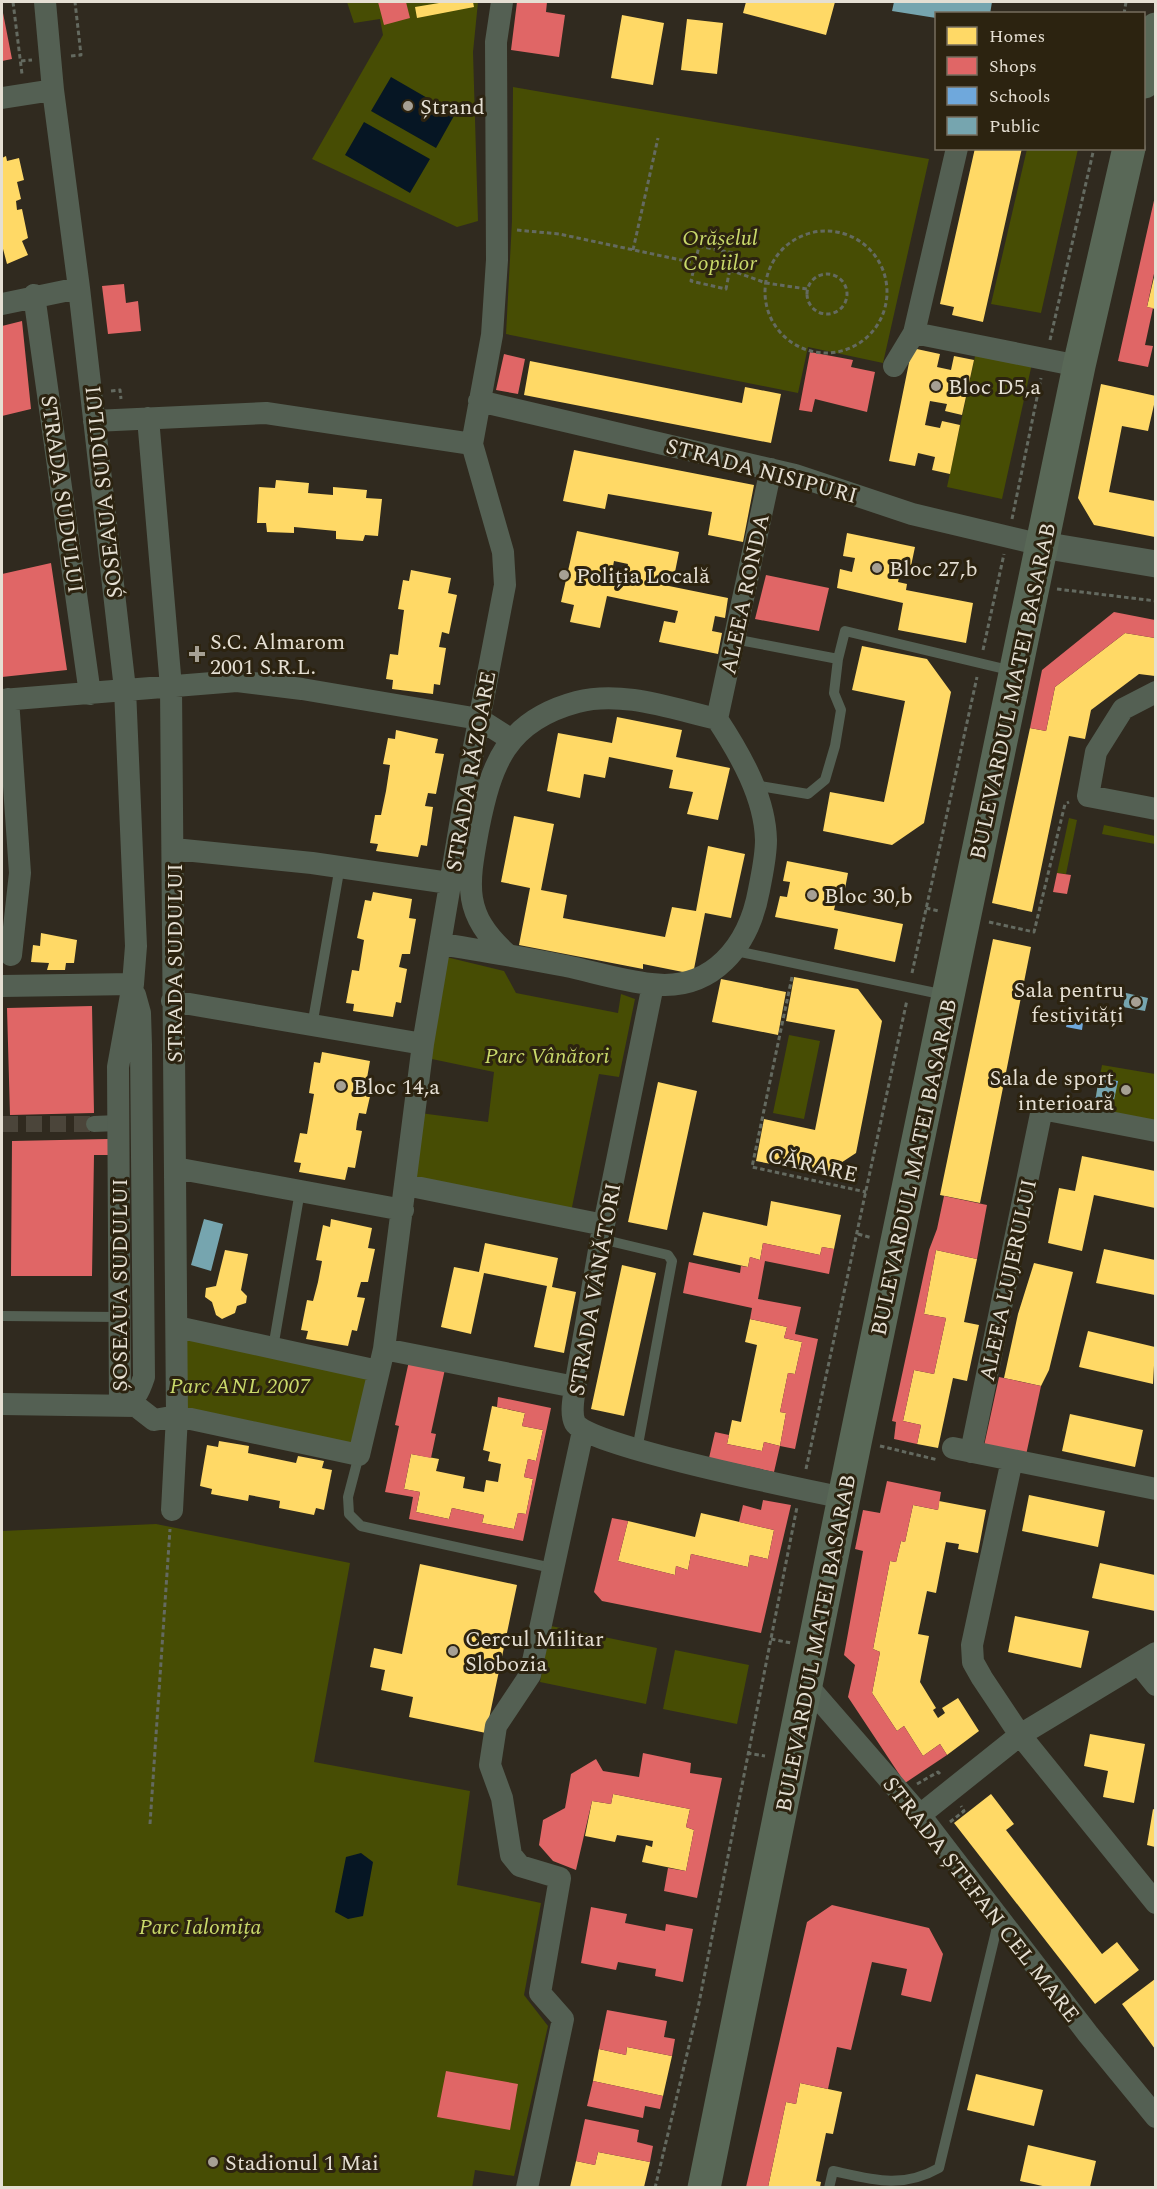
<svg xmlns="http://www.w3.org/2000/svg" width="1157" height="2189" font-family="Spectral,serif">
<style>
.green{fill:#474d04}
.water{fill:#061624}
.homes{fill:#ffd966;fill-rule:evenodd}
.shops{fill:#e06666}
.schools{fill:#6fa8dc}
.public{fill:#76a5af}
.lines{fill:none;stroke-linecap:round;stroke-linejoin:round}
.pedestrian-tunnel{stroke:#4b453a;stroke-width:16;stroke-dasharray:16 8;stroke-linecap:butt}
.path{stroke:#646a60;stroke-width:3;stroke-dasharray:4.5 3;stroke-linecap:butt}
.service{stroke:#546053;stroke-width:10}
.pedestrian{stroke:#546053;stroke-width:16}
.minor{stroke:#546053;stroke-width:22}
.tertiary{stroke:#546053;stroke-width:27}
.primary{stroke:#596857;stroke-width:33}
.poi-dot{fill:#a6a094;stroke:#2c2310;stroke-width:2}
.labels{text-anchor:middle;stroke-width:6;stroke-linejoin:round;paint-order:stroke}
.poi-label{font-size:22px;fill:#e5dfd3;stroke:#2c2310;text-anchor:start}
.park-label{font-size:22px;font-style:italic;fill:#c9d96a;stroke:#2c2310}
.street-label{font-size:22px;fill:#e5dfd3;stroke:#2c2310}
</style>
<rect width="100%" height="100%" fill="#302a1f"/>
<!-- green -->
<path class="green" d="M347,2H478L473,52L478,221L457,227L312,159L383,35L380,19L354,23Z
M513,87L929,159L883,363L808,347L798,393L506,334L512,221Z
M1027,149H1078L1041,313L991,304Z
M977,347L1033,359L1002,499L947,487Z
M1069,818L1077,820L1066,874L1057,873Z
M1104,825L1155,836V844L1102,834Z
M442,956L504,971L516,993L618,1013L621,994L635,999L619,1077L599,1074L571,1212L410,1181L420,1113L488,1122L494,1072L427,1058Z
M789,1035L820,1041L804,1119L773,1113Z
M1102,1065L1155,1074V1123L1093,1111Z
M177,1327L378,1371L359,1455L177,1416Z
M156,1524L350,1563L314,1762L470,1791L457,1885L541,1903L524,1995L548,2026L514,2176L475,2170L472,2188L2,2187V1531Z
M551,1626L657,1648L646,1704L540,1682Z
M675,1650L749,1665L737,1724L663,1709Z"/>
<!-- water -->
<path class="water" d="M391,77L455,114L436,148L371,111Z
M364,122L430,159L410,193L345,155Z
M361,1853L373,1862L363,1916L348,1919L335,1912L346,1857Z"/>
<!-- homes -->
<path class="homes" d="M445,2H473L474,7L417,18L415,7Z
M746,2H835L826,35L743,13Z
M622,15L664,23L653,85L611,78Z
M687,19L723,23L717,74L681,70Z
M975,148H1022L983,322L952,315L954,307L940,304Z
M6,156L7,161L19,158L24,180L17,182L21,199L16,201L17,210L22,209L28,238L22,241L28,255L7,264L2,245V158Z
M1155,273V309L1147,307Z
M912,348L940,354L937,367L951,370L954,356L974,360L962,415L945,411L947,404L930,401L925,425L940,428L942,421L960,425L950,474L932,470L935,457L918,453L915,466L889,461Z
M530,361L742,403L745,387L781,394L771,443L524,395Z
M1101,384L1156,396L1148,431L1122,426L1109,492L1155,501V537L1094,525L1078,498Z
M574,450L754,485L743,542L708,535L712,512L608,494L605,509L563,501Z
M276,480L309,483L308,493L333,495V487L367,490L366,498L382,499L378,536L365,535L363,541L336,539V531L294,527V533L267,532L266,523H257L259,487L275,488Z
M577,531L679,552L675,572L668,571L664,585L728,598L725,618L715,616L712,631L722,633L718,654L659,642L664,621L675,623L678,611L607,596L600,628L570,622L574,605L561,602ZM614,561L628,564L624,579L611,577Z
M847,533L915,547L911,566L902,564L898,582L907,584L906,590L973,603L966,643L898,630L903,603L837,588L840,569L852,572L855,558L843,556Z
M411,570L451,578L448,593L457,595L449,634L442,632L439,647L446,648L440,685L434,684L433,694L392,689L393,680L386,679L390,654L398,655L404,610L398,609L403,580L409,581Z
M1125,633L1155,638V676L1139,674L1091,710L1085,739L1069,736L1032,912L992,903L1030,728L1046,731L1055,687Z
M862,646L927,659L951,692L924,823L892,845L823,831L830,792L884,802L905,701L852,690Z
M617,717L682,730L676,757L730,768L718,820L687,814L693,792L669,788L673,770L609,757L605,778L584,774L580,798L547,791L558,733L612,743Z
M396,730L438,739L435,753L444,754L436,794L428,793L425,806L433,807L427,846L421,845L418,857L376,851L378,844L370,843L375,815H381L386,791L390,765L383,764L388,738L395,739Z
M514,816L554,824L541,890L567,895L563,918L665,937L672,907L696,911L708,846L745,854L731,918L705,913L693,974L643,964V969L519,945L530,888L501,882Z
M787,861L848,873L844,894L838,893L834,910L903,924L895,962L834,949L838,929L775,917L780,896L787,897L790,882L783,881Z
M373,892L412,899L409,918L416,919L410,954H402L399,967L407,969L401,1003L396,1002L393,1017L353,1011L354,1004L346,1003L352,970L359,971L364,940L357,938L365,900L371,901Z
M41,933L77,940L74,963H66L65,970H47L49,963L31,962L33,945L40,946Z
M993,939L1031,947L980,1203L940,1195Z
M794,977L858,989L882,1021L856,1153L824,1174L756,1161L764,1119L815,1130L835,1030L786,1021Z
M721,979L786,992L778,1035L712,1022Z
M322,1052L370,1061L367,1078L374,1079L366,1114L359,1113L357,1122L356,1130L362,1131L355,1168L348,1167L345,1180L299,1172L301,1163L294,1162L300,1133L307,1134L314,1094L309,1093L314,1062L320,1063Z
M658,1082L697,1091L667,1230L628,1222Z
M1082,1156L1155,1171V1208L1094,1195L1082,1251L1048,1243L1059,1188L1075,1191Z
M771,1201L841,1215L834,1249L822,1247L820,1255L763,1243L760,1260L750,1257L748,1267L693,1255L703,1212L767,1226Z
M331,1219L372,1228L368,1248L375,1249L368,1282H361L359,1289L357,1297L365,1298L357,1331L352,1330L348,1346L306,1339L308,1331L301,1330L307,1300L313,1301L318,1282L322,1261L316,1260L323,1225L330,1227Z
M485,1243L558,1258L552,1287L576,1292L564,1353L534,1347L547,1286L484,1273L471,1334L441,1327L454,1267L479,1272Z
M1104,1249L1155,1260V1295L1096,1283Z
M225,1250L248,1254L241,1290L247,1296L246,1303L237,1306L235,1313L222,1319L216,1315L212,1302L205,1297L206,1288L216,1286Z
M936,1250L977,1259L964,1322L979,1325L967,1381L953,1378L938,1448L917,1444L921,1425L903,1421L914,1370L934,1374L946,1318L924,1314Z
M1034,1263L1073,1272L1049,1370L1041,1386L1004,1378L1018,1314Z
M622,1265L656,1273L624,1416L591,1409Z
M750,1319L787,1327L784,1338L802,1342L795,1374L788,1373L780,1412L786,1413L780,1446L764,1442L762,1451L727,1444L732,1420L741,1422L757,1345L745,1342Z
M1088,1331L1155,1347L1153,1384L1079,1367Z
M492,1406L525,1413L522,1426L543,1430L536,1461L528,1459L524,1477L533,1479L526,1514L518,1513L514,1529L482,1523L484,1515L452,1508L449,1519L416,1512L420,1492L404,1489L411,1454L439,1459L436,1471L465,1477L463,1488L484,1492L486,1480L498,1482L501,1464L488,1461L490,1452L483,1450Z
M1070,1414L1143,1430L1135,1467L1062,1451Z
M219,1441L249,1446L248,1453L296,1463L298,1456L324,1461L322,1468L332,1470L324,1510L316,1508L314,1515L279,1508L280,1501L249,1495L248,1501L211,1494L212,1489L200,1486L207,1445L218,1447Z
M1029,1495L1105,1511L1098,1547L1022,1531Z
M939,1501L986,1510L978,1553L958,1549L959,1544L946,1542L936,1593L927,1591L918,1634L929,1636L920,1682L936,1708L933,1710L938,1718L945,1713L942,1708L958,1698L979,1731L947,1755L940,1744L923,1756L904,1726L897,1731L872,1693L880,1652L873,1649L890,1561L896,1562L901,1541L905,1542L913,1505L938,1510Z
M701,1513L774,1530L768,1559L750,1555L748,1567L691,1554L688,1570L676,1566L675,1575L618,1561L628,1521L695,1537Z
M1100,1563L1155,1575V1611L1092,1598Z
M420,1564L517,1585L486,1733L409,1717L413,1697L381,1690L385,1670L370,1667L374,1648L402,1654Z
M1015,1616L1089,1631L1081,1668L1008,1652Z
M1090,1734L1145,1744L1134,1803L1103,1797L1108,1771L1084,1766Z
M613,1794L690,1809L686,1827L694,1830L686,1871L642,1862L646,1845L652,1847L653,1841L617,1835L615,1842L585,1836L592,1801L611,1804Z
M991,1794L1014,1824L1006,1830L1102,1954L1117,1942L1139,1970L1095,2004L954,1823Z
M1153,1809L1155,1810V1847L1147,1845Z
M1155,1979V2049L1122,2004Z
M627,2047L672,2056L663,2096L593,2081L599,2049L626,2055Z
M976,2074L1043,2090L1034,2126L967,2110Z
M800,2083L842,2092L833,2134L826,2133L816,2181L821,2182L820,2187H768L786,2102L796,2104Z
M1028,2145L1096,2161L1090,2187H1047L1020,2181Z
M598,2152L650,2162L644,2187H570L576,2161L595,2165Z"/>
<!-- shops -->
<path class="shops" d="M378,2H406L410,18L384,25Z
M517,2H547L546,12L565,15L559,57L511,50Z
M3,13L12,59L2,61V13Z
M1155,196V269L1147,307L1153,308L1145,345L1153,346L1148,367L1118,361Z
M124,284L126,303L138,301L141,331L108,334L102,286Z
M22,321L31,409L2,416V326Z
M810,352L853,360L851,367L875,372L867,412L815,399L812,412L799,410Z
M504,354L525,359L518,394L496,390Z
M51,563L67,670L2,677V574Z
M766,575L829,588L819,631L755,619Z
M1114,612L1155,620V638L1125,633L1055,687L1046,731L1030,728L1042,670Z
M1057,873L1071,875L1067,894L1053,892Z
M92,1006L94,1113L10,1115L7,1008Z
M108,1139L109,1155H94L92,1276H11L12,1141Z
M944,1196L987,1205L977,1259L936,1250L924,1314L946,1318L934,1374L914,1370L903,1421L921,1425L917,1444L894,1439L896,1422L892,1421L929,1250L937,1229Z
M763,1243L820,1255L822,1247L834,1249L829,1274L765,1261L758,1299L801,1307L795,1334L818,1339L795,1449L780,1446L786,1413L780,1412L788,1373L795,1374L802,1342L784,1338L787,1327L750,1319L752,1308L683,1293L689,1262L740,1273L741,1266L748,1267L750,1257L760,1260Z
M409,1361L445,1369L431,1433L436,1434L431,1458L411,1454L404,1489L420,1492L416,1512L449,1519L452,1508L484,1515L482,1523L514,1529L518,1513L526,1514L533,1479L524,1477L528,1459L536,1461L543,1430L522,1426L525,1413L497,1407L498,1397L551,1408L523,1541L409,1519L413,1497L385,1492L399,1426L395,1425Z
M999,1377L1041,1386L1026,1455L984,1446Z
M715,1432L729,1435L727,1444L762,1451L764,1442L780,1446L774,1472L709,1458Z
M887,1481L941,1492L938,1510L913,1505L905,1542L901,1541L896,1562L890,1561L873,1649L880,1652L872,1693L897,1731L904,1726L923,1756L940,1744L947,1755L905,1783L848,1697L855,1665L844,1655L863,1551L855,1549L863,1510L880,1513Z
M763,1500L791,1505L761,1633L602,1601L594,1592L612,1518L628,1521L618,1561L675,1575L676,1566L688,1570L691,1554L748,1567L750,1555L768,1559L774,1530L739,1522L743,1505L761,1510Z
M643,1753L691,1763L690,1773L722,1778L697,1898L664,1891L668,1868L686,1871L694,1830L686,1827L690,1809L613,1794L611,1804L592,1801L576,1870L553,1861L539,1845L543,1820L565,1808L571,1774L596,1759L603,1771L639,1777Z
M832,1905L929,1928L943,1954L931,2002L901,1995L907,1969L872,1962L851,2050L837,2047L828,2089L800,2083L796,2104L786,2102L768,2187H746L807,1922Z
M591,1907L627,1914L625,1923L665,1931L666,1924L693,1929L683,1982L655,1976L656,1969L618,1962L616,1970L581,1963Z
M607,2010L667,2021L664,2037L675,2039L672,2056L627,2047L626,2055L599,2049Z
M446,2071L518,2084L510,2130L437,2117Z
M593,2081L663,2096L660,2109L645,2106L643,2118L587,2106Z
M585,2119L639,2130L637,2142L653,2146L650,2162L598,2152L595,2165L576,2161Z"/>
<!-- schools -->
<path class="schools" d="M1068,1020L1083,1023L1082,1030L1066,1027Z
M1099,1078L1118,1081L1117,1086L1098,1083Z
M1096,1096L1114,1100L1113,1104L1095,1100Z"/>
<!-- public -->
<path class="public" d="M894,2H992L990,14H936V18L892,11Z
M1126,993L1148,998L1145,1011L1123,1007Z
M1098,1083L1117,1086L1114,1100L1096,1096Z
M204,1219L223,1224L211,1271L191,1265Z"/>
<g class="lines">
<!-- pedestrian-tunnel -->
<path class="pedestrian-tunnel" d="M2,1124H94"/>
<!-- path -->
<path class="path" d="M13,2L22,74
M1124,14L1126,2
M71,56L81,55L75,2
M21,61L32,60
M517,230L559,234L695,263
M765 292a61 61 0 1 1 122 0a61 61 0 1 1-122 0Z
M699,246L733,253L726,289L691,281Z
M633,250L658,138
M730,270L766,283L807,289
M807 294a20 20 0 1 1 40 0a20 20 0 1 1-40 0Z
M1050,340L1094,148
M111,391L120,390L121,399
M1012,519L1041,378
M1057,589L1156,601
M983,650L1004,554
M926,908L939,911
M989,922L1034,932L1065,804L1069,802
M912,973L977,677
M792,977L752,1167L866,1192
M858,1234L872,1238
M880,1446L938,1460
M806,1469L907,1000
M771,1639L791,1643
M747,1753L765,1756
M917,1784L938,1772L941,1775
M950,1822L964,1811L961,1806
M150,1824L170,1529
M655,2188L698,2008L797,1507"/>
<!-- service -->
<path class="service" d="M734,639L838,659L845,631L1013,671
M754,785L808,794L825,780L835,746L841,710L834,693L838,659
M736,951L945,995
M312,1026L340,866
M601,1239L668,1255L672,1261L637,1450
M2,1316L118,1317
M273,1348L300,1191
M359,1455L348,1497L349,1514L361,1526L552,1568
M829,2188L833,2171C873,2180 902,2189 939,2168L999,1919"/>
<!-- pedestrian -->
<path class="pedestrian" d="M94,1124L118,1123"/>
<!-- minor -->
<path class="minor" d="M45,2L53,90L79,288L125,689L136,946L133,984L118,1067L120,1405
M2,98L53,90
M957,148L914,333L1079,366
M34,295L90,694
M2,304L79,288
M894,366L914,333
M479,401L795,475L912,514L1042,545
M148,418L171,687L177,1416L172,1510
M94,421L266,413L472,444
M1156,692L1123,709L1096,752L1088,796L1156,809
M8,699L20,873L11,955
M2,700L237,681L302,689L479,719L512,740
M717,719L771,469
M174,849L312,863L449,883
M440,944C482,950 524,958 566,966C594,972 623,981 651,984C713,992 749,945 759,890C762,874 766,857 766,840C765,797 740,754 717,719C673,709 622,690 577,702C506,721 491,764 478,830C468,885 462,914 507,954
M653,985L601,1239L575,1387C574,1397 570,1413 575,1423C587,1446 807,1490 844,1498
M2,986L133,984
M172,1001L423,1044
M175,1168L403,1210
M406,1185L604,1225
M177,1327L378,1371
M384,1349L575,1387
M2,1404L136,1406L154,1420L177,1416L359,1455L384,1349L423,1044L468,778L505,585L503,552L472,444L492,335L497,260L496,42L502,2
M120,1405C136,1400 139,1392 144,1377L141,1045L140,1013L135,995
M953,1448L1156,1489
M971,1452L1042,1109L1156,1131
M1012,1460L972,1645L973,1662L982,1678L1020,1735L1156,1903
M1139,1664L1156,1685
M806,1684L920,1815L1088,2034L1156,2117
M920,1815L1020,1735L1156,1653
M527,2188L563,2019L540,1993L560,1878L520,1866L511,1855L502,1798L490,1765L496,1726L530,1675L583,1431"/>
<!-- tertiary -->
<path class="tertiary" d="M1042,545L1156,564"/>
<!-- primary -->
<path class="primary" d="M1144,82L1156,29
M704,2188L855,1443L1079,366L1129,148"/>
</g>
<!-- markers -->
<g class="poi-dot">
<circle cx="408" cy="106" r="6"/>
<circle cx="936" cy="386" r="6"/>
<circle cx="877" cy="568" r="6"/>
<circle cx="564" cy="575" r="6"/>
<path d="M194 645h6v6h6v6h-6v6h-6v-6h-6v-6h6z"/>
<circle cx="812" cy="895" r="6"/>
<circle cx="1136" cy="1002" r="6"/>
<circle cx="341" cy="1086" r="6"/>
<circle cx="1126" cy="1090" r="6"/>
<circle cx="453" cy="1651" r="6"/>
<circle cx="213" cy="2162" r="6"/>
</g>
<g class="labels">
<!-- poi labels -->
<g class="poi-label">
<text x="420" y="114">Ștrand</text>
<text x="948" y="394">Bloc D5,a</text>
<text x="889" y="576">Bloc 27,b</text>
<text x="576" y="583">Poliția Locală</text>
<text x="210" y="649">S.C. Almarom<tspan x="210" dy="25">2001 S.R.L.</tspan></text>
<text x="824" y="903">Bloc 30,b</text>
<text x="1124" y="997" text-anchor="end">Sala pentru<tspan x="1124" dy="25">festivități</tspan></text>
<text x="1114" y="1085" text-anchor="end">Sala de sport<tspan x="1114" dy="25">interioară</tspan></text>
<text x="353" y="1094">Bloc 14,a</text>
<text x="465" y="1646">Cercul Militar<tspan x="465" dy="25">Slobozia</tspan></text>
<text x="225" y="2170">Stadionul 1 Mai</text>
</g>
<!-- park labels -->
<g class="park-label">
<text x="720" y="245">Orășelul<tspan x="720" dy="25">Copiilor</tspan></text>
<text x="547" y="1063">Parc Vânători</text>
<text x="240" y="1393">Parc ANL 2007</text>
<text x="200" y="1934">Parc Ialomița</text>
</g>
<!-- street labels -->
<g class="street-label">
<text transform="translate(762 470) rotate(15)" y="8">STRADA NISIPURI</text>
<text transform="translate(103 492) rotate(-96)" y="8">ȘOSEAUA SUDULUI</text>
<text transform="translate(63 494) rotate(82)" y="8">STRADA SUDULUI</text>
<text transform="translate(744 594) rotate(-78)" y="8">ALEEA RONDA</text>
<text transform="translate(1012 691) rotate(-78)" y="8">BULEVARDUL MATEI BASARAB</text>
<text transform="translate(470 771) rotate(-80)" y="8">STRADA RĂZOARE</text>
<text transform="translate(174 963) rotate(-90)" y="8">STRADA SUDULUI</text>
<text transform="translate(813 1164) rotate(13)" y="8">CĂRARE</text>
<text transform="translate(913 1167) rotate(-78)" y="8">BULEVARDUL MATEI BASARAB</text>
<text transform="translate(1007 1280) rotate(-78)" y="8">ALEEA LUJERULUI</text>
<text transform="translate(119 1285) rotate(-90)" y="8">ȘOSEAUA SUDULUI</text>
<text transform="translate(594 1289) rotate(-80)" y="8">STRADA VÂNĂTORI</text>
<text transform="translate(815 1643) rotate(-79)" y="8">BULEVARDUL MATEI BASARAB</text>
<text transform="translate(982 1899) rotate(52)" y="8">STRADA ȘTEFAN CEL MARE</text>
</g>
</g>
<!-- border -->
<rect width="1157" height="2189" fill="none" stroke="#e5dfd3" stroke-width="6"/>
<!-- legend -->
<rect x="935" y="12" width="210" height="138" fill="#2c2310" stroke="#766e5e" stroke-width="1.5"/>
<rect x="947" y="27" width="30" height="18" fill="#ffd966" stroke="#766e5e" stroke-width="1.5"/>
<text x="989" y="42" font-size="18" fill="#e5dfd3">Homes</text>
<rect x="947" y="57" width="30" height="18" fill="#e06666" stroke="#766e5e" stroke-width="1.5"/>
<text x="989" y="72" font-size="18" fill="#e5dfd3">Shops</text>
<rect x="947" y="87" width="30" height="18" fill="#6fa8dc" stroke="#766e5e" stroke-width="1.5"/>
<text x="989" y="102" font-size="18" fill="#e5dfd3">Schools</text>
<rect x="947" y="117" width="30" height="18" fill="#76a5af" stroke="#766e5e" stroke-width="1.5"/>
<text x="989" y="132" font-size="18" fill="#e5dfd3">Public</text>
</svg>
